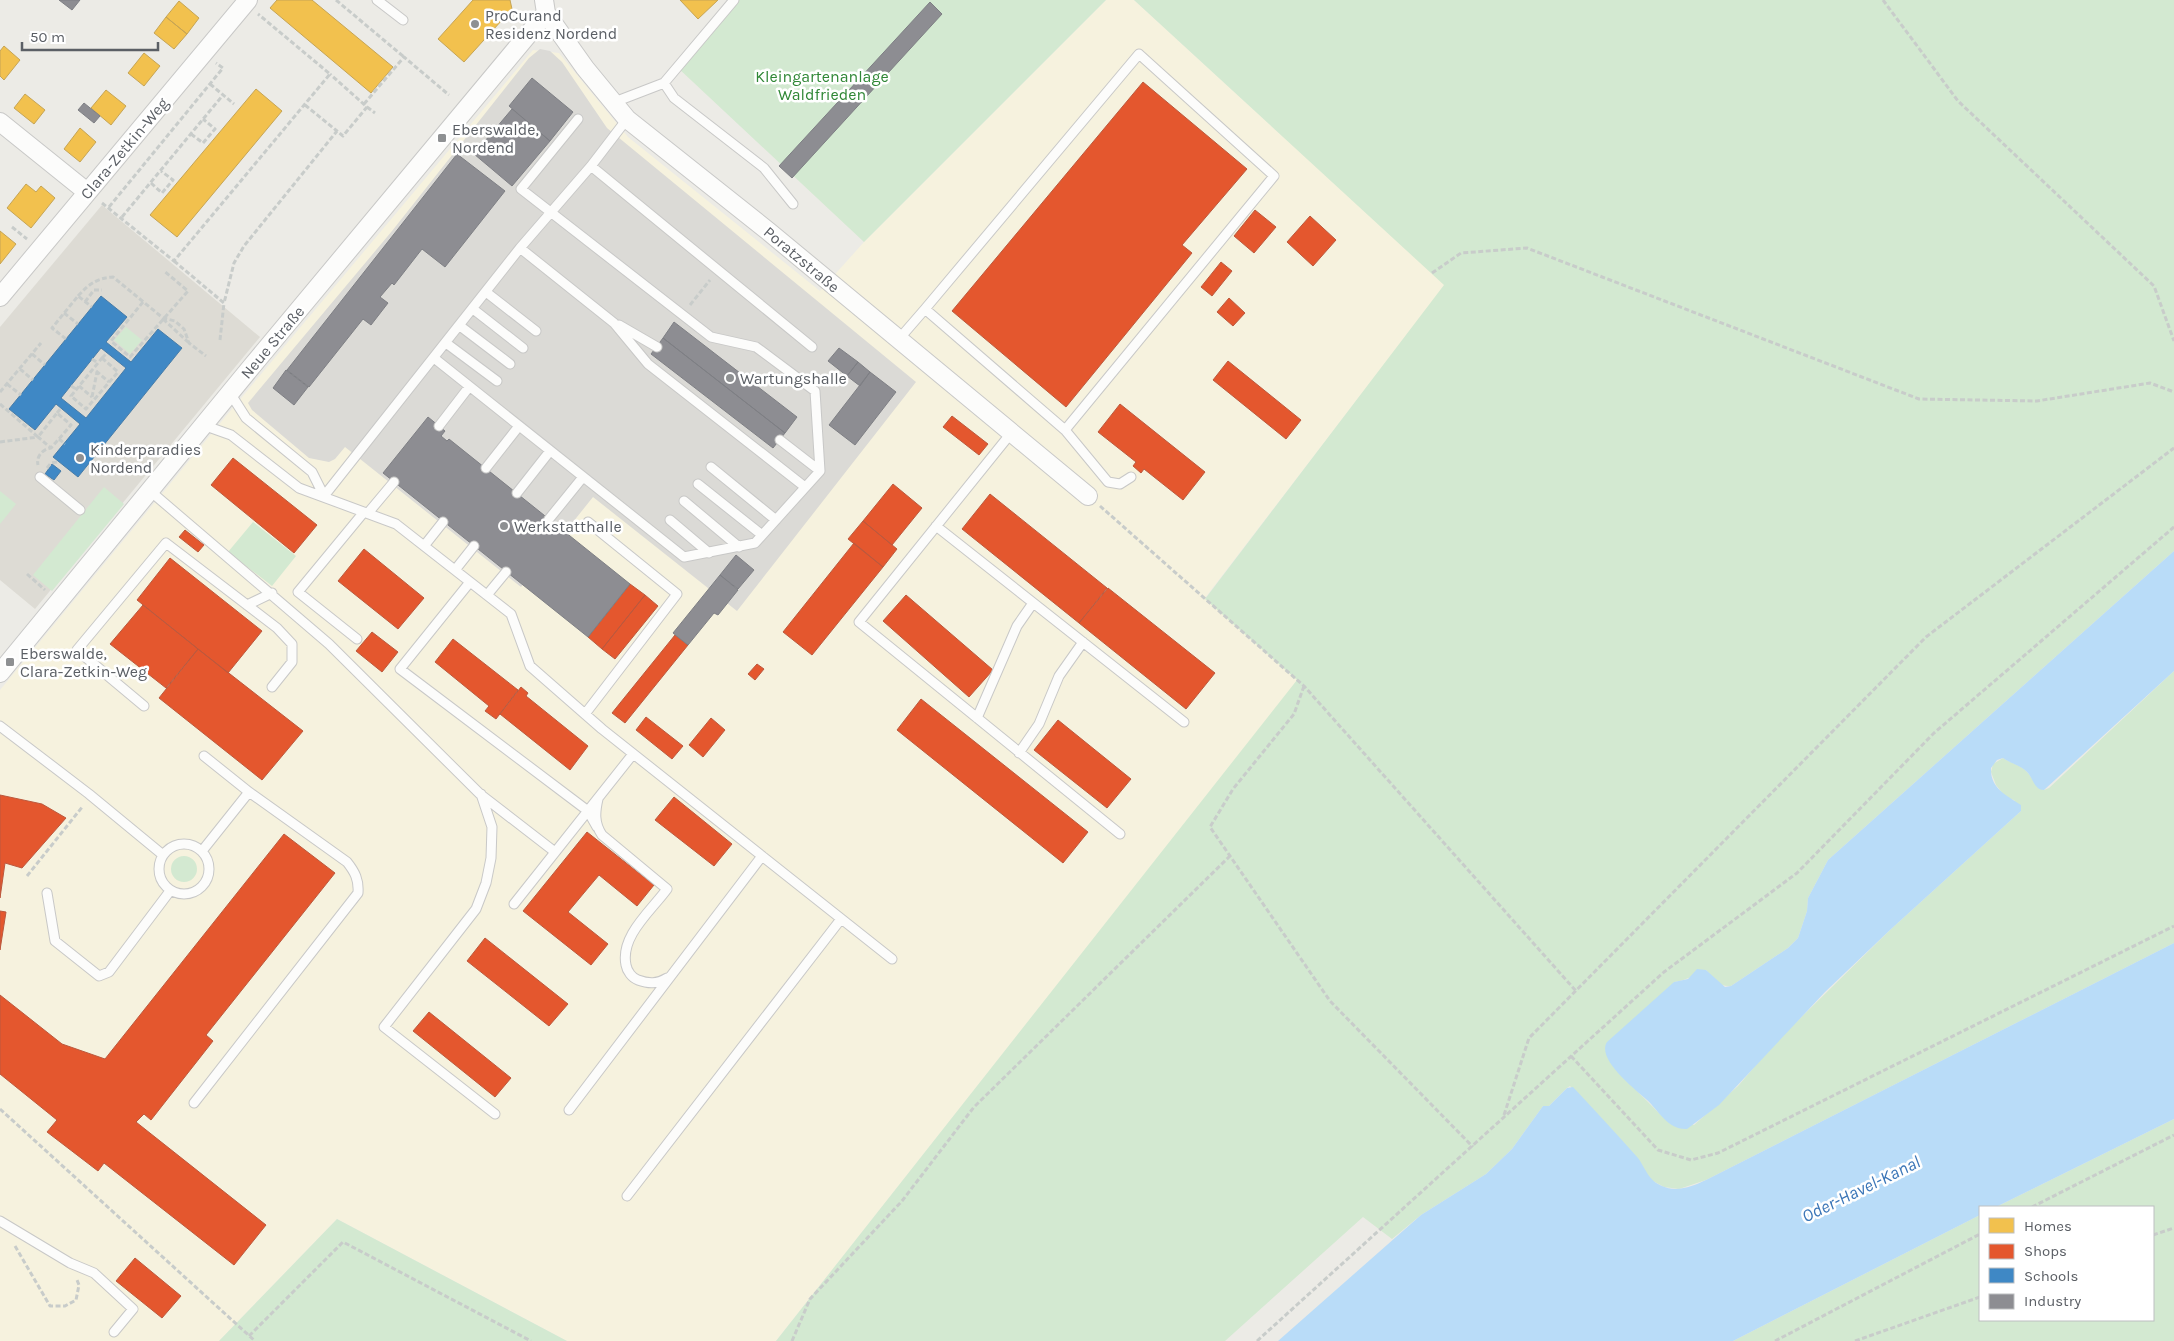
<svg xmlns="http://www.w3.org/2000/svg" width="2174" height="1341" font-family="Karla,sans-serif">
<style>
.commercial{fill:#f6f2de}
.industrial{fill:#dbdad6}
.education{fill:#dddbd4}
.green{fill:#d3e9d1}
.water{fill:#b9dcf8}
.homes{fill:#f2c14e;stroke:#c5a455}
.shops{fill:#e4572e;stroke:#bb593e}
.schools{fill:#3f88c5;stroke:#477ca8;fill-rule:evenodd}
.industry{fill:#8d8d92;stroke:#7e7f84}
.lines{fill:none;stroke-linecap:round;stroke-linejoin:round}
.service-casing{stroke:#c8c8c7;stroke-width:11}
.minor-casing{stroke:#c8c8c7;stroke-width:20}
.path{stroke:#c8ccca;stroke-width:3;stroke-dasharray:5 2.5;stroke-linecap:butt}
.service{stroke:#fcfcfb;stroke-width:9}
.minor{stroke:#fcfcfb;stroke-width:18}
.poi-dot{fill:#8e9092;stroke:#fff;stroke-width:2}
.labels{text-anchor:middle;stroke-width:5;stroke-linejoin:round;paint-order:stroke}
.poi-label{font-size:16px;fill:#5b5f65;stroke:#fff;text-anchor:start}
.park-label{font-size:16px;fill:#308736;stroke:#fff}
.street-label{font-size:16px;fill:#5b5f65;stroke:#fff}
.water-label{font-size:18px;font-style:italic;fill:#3a75b7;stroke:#fff}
</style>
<rect width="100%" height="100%" fill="#ecebe6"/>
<!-- commercial -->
<path class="commercial" d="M1106,0H1134L1445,285L1205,598L1298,680L776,1341H567L337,1219L219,1341H0V690L226,416L533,50L559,53L628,137L820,291L864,242Z"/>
<!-- industrial -->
<path class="industrial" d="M540,49L550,51L562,62L607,128L916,382L737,611L593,497L521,587L345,447L335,459L329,462L309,458L252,410L248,403L392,231L529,58Z"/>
<!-- education -->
<path class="education" d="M102,205L260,337L35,609L0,580V327Z"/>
<!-- green -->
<path class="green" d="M734,0H1106L864,242L677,67Z
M1134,0H2174V551L1828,860L1808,898L1807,911L1798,938L1788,948L1731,986C1719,987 1713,978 1706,970C1695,974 1686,981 1674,982L1636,1090L1661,1115L1694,1125L1738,1086L1774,1044L1890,930L2021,811L2014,800L2006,798L1996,785L1991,772L1993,764L2003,758C2010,763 2018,764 2025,770C2033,777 2034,786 2044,790L2049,788L2174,671V943L1706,1180L1679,1189L1664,1187L1653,1181L1646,1174L1638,1159L1570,1086L1567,1088L1549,1106H1543L1512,1149L1486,1174L1421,1215L1392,1239L1363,1217L1225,1341H776L1297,680L1205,599L1444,285Z
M126,327L142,340L130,354L114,340Z
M104,487L124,504L52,591L33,575Z
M0,491L16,504L0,524Z
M253,522L296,556L272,586L228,552Z
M171 869a13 13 0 1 1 26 0a13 13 0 1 1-26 0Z
M2174,1119V1341H1733L1980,1215V1320H2153V1207H1996Z
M337,1219L567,1341H219Z"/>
<!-- water -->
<path class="water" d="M2174,551V671L2044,790C2035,790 2033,779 2028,773C2021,765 2011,764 2003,758L1997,760L1991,768C1990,788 2006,795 2021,805V811L1890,930L1825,992L1719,1105L1687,1129C1668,1130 1659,1111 1647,1100C1635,1089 1596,1059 1607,1042L1674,982L1688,979L1697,969L1706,970L1725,987L1731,986L1788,948L1798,938L1807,911L1808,898L1828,860Z
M2174,943V1119L1996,1207H1980V1215L1733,1341H1278L1421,1215L1486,1174L1512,1149L1543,1106H1549L1567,1088L1573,1087C1595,1111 1617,1134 1638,1158C1646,1169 1648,1180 1662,1186C1677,1193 1693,1186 1706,1180Z"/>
<!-- homes -->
<path class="homes" d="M277,0H312L393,67L371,93L270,8Z
M473,0H510L512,9L464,62L438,39Z
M680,0H718L698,19Z
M179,1L199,18L187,34L166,17Z
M166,17L187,34L174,49L154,33Z
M4,46L20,60L4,80L0,76V51Z
M144,53L160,66L144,86L128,73Z
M256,89L282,111L177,237L150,215Z
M106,90L126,106L111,125L91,108Z
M25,94L45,110L34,124L14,108Z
M80,128L96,142L80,162L64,149Z
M26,184L36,192L41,186L55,198L31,228L7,208Z
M0,231L16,244L0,264Z"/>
<!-- shops -->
<path class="shops" d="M1143,82L1247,169L1182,245L1192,253L1066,407L952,311Z
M1255,210L1276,227L1254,253L1234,236Z
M1310,216L1336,240L1313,266L1287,242Z
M1221,262L1232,271L1212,296L1201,287Z
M1229,298L1245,313L1233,326L1217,312Z
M1228,361L1301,420L1286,439L1213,380Z
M1120,404L1205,472L1183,500L1144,469L1141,473L1133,466L1136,462L1098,432Z
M952,416L988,444L979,455L943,427Z
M233,458L317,525L294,553L211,485Z
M893,484L922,508L892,545L863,521Z
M990,494L1107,588L1079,623L962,529Z
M863,521L897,549L883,567L848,539Z
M185,530L204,545L198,552L179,537Z
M854,543L883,567L812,655L783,632Z
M364,549L424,598L398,629L338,581Z
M170,558L262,631L228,673L137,600Z
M630,584L645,595L602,649L588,637Z
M1108,588L1215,673L1186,709L1079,623Z
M645,595L658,606L615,659L602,649Z
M906,595L993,670L969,697L883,621Z
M143,605L198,649L166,688L110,644Z
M372,632L398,652L382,672L356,651Z
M675,635L688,645L625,723L612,713Z
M453,639L518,690L496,719L485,711L489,706L435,662Z
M198,649L303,731L262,780L159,698Z
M757,664L764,669L755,680L748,674Z
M521,687L528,693L526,696L588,746L570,770L500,714Z
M921,699L1088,832L1063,863L897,730Z
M646,717L683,746L672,759L636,730Z
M711,718L725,730L703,757L689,745Z
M1058,720L1131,779L1107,808L1034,750Z
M0,795L42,804L66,818L22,868L5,863L0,898Z
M674,797L732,844L714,866L655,820Z
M587,832L654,885L637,906L599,875L568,912L608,944L591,965L523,911Z
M284,834L335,873L206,1035L213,1041L151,1120L144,1114L136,1122L266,1225L234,1265L104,1163L98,1171L47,1132L57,1120L0,1074V995L62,1044L105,1059Z
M0,911L6,912L0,950Z
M485,938L568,1004L549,1026L467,961Z
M429,1012L511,1078L495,1097L413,1031Z
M135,1258L181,1296L162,1318L116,1281Z"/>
<!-- schools -->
<path class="schools" d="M101,296L127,317L106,342L131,362L158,329L182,348L78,477L53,457L80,424L56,404L35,430L9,409ZM101,348L126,368L86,418L61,398Z
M52,464L61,471L54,480L45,474Z"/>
<!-- industry -->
<path class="industry" d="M59,0H80L72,10Z
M930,2L942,14L792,178L779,166Z
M532,78L573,112L550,141L509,106Z
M84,103L100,116L94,123L78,110Z
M512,109L550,141L512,186L474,154Z
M457,154L505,191L445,267L422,249L394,285L392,283L380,297L388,303L371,325L363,319L309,387L287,370Z
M674,322L797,417L785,433L663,338Z
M663,338L785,433L773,448L651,354Z
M839,348L858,362L847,376L828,361Z
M858,362L870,372L860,386L847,376Z
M286,370L308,387L294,405L273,388Z
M870,372L896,392L855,445L829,425Z
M428,417L445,431L441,436L447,441L449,439L630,584L588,637L383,473Z
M736,555L754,570L738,589L720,575Z
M720,575L738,590L718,615L714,613L688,645L673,633Z"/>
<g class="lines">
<defs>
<path id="service" d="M377,0L403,20
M664,83L674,98L764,168L793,204
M612,103L664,83L734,0
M591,166L812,347
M520,248L614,323L648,364L805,487
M486,292L536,331
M473,309L523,348
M619,325L657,347
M460,326L510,364
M899,339L925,309L1139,54L1274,176L1065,430L925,309
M446,343L497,381
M434,358L684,557L755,543L820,471L815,391L756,347L711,337L521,189L578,119
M230,393L246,418L312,472L324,496
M203,425L231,435L299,488L396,524L511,614L530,666L602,729L892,959
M439,426L469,387
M1065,430L1108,482L1120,484L1131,477
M1012,432L859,622L1120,834
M780,440L820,471
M711,467L776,520
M486,468L519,426
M40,477L80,510
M698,484L762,535
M149,490L329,644L480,794L555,852
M517,493L550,451
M324,496L520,248L591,166L627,119
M684,501L739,547
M368,513L394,482
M549,519L583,477
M670,520L709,553
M936,526L1184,722
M424,546L443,522
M455,570L474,546
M470,582L400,669L588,811L597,827
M487,595L506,572
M247,605L272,593
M357,639L298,592L364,512
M144,706L77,650L166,543L277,628L292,644V662L272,687
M585,714L677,594L588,522
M977,718L1017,626L1033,603
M0,726L89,794L163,855
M1019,753L1039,724L1059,676L1083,642
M481,794L492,827L491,858L486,883L476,909L384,1027L495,1114
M598,799C595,812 594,823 602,835L667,889C651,911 620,936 626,965C627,971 632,978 638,980C649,984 657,984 667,978
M159 869a25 25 0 1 1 50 0a25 25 0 1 1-50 0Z
M202,851L249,792L204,756
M47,893L55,941L99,976L109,972L170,891
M514,904L633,754
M194,1103L358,893C359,880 355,872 347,862L249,792
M569,1110L762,856
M627,1196L841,919
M0,1221L70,1263L94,1273L133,1309L114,1332"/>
<path id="minor" d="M544,0L546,13L585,68L627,119L768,231L1088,496
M0,122L87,192
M0,297L248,0
M0,673L252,366L546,13"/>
</defs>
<!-- service casing -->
<use href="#service" class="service-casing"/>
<!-- minor casing -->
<use href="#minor" class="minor-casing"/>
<!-- path -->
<path class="path" d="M336,0L404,57
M1883,0L1958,101L2154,286L2174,341
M210,84L234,104
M364,104L404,57L449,95
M305,105L337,131
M367,107L375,113
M191,134L203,143L215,129L203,119
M151,183L162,193L173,180L161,171
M102,203L174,261L330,74L258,14
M109,207L223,68L216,63
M122,217L223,95
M12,227L27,239
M174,261L224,303L234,263L244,246L337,131L343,136L367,107L330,74
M1432,273L1461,253L1527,248L1919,399L2037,401L2150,383L2174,392
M78,296C89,284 97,278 113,277L163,318L175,321L184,329L189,343L206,356
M85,302L94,290H102
M143,302L111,341L130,357L188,291L164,271
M690,305L710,280
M64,313L78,324
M163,319L188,342
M66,339L52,328L78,296L92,307
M220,340L224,303
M32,354L45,365
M102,358L118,372L86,409L71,396Z
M102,358L107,353
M92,359L98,363
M20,369L33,380
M96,371L109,382
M7,384L21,395
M71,386L76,389
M79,386L92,397
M0,392L41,343
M92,397L97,372
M0,404L38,437L57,413L71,425L51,448C43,449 36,456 38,465
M57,413L61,408
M59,439L65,444
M0,442L38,437L51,448
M47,468L51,463L58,462
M1100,506L1304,686L1576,991
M27,574L45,590
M1304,686L1294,714L1233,789L1210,827L1330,1001L1473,1147
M27,876L83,806
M1571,1056L1658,1150L1691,1160L1718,1153L2174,926
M0,1109L255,1341
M1504,1115L1529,1038L1926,637L2174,448
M2032,1207L2174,1135
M2153,1235L2174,1228
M15,1246L50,1306H65L76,1300L79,1285L77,1280
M249,1336L343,1242L531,1341
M792,1341L810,1299L902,1201L974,1107L1230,856
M1257,1341L1664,972L1797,873L1934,733L2174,527
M1775,1341L1980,1234
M1855,1341L1980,1297"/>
<!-- service -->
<use href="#service" class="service"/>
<!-- minor -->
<use href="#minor" class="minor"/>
</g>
<!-- markers -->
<g class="poi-dot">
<circle cx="475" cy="24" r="5"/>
<rect x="437" y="133" width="10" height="10" rx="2.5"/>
<circle cx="730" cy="378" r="5"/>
<circle cx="80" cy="458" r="5"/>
<circle cx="504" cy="526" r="5"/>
<rect x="5" y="657" width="10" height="10" rx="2.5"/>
</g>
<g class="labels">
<!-- poi labels -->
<g class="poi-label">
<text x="485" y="21">ProCurand<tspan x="485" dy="18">Residenz Nordend</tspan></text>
<text x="452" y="135">Eberswalde,<tspan x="452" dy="18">Nordend</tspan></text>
<text x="740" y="384">Wartungshalle</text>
<text x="90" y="455">Kinderparadies<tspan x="90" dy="18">Nordend</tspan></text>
<text x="514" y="532">Werkstatthalle</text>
<text x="20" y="659">Eberswalde,<tspan x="20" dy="18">Clara-Zetkin-Weg</tspan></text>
</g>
<!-- park labels -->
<g class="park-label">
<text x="822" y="82">Kleingartenanlage<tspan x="822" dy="18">Waldfrieden</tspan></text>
</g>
<!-- street labels -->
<g class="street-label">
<text transform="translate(124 148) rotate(-50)" y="6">Clara-Zetkin-Weg</text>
<text transform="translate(802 259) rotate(40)" y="6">Poratzstraße</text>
<text transform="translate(272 342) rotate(-50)" y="6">Neue Straße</text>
</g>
<!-- water labels -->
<g class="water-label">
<text transform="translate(1861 1189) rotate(-26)" y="6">Oder-Havel-Kanal</text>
</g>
</g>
<!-- legend -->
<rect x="1979" y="1206" width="175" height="115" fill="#ffffff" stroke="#bdbfc1"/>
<rect x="1989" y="1218" width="25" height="15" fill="#f2c14e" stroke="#bdbfc1"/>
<text x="2024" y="1231" font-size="15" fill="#5b5f65">Homes</text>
<rect x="1989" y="1244" width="25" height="15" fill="#e4572e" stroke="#bdbfc1"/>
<text x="2024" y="1256" font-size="15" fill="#5b5f65">Shops</text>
<rect x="1989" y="1268" width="25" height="15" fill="#3f88c5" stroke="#bdbfc1"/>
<text x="2024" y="1281" font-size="15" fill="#5b5f65">Schools</text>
<rect x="1989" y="1294" width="25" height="15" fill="#8d8d92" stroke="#bdbfc1"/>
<text x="2024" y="1306" font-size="15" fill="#5b5f65">Industry</text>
<!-- scale -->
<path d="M22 42v8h136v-8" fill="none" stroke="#5b5f65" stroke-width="2.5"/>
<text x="30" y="42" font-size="15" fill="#5b5f65" stroke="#ffffff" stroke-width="4" paint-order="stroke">50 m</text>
</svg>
